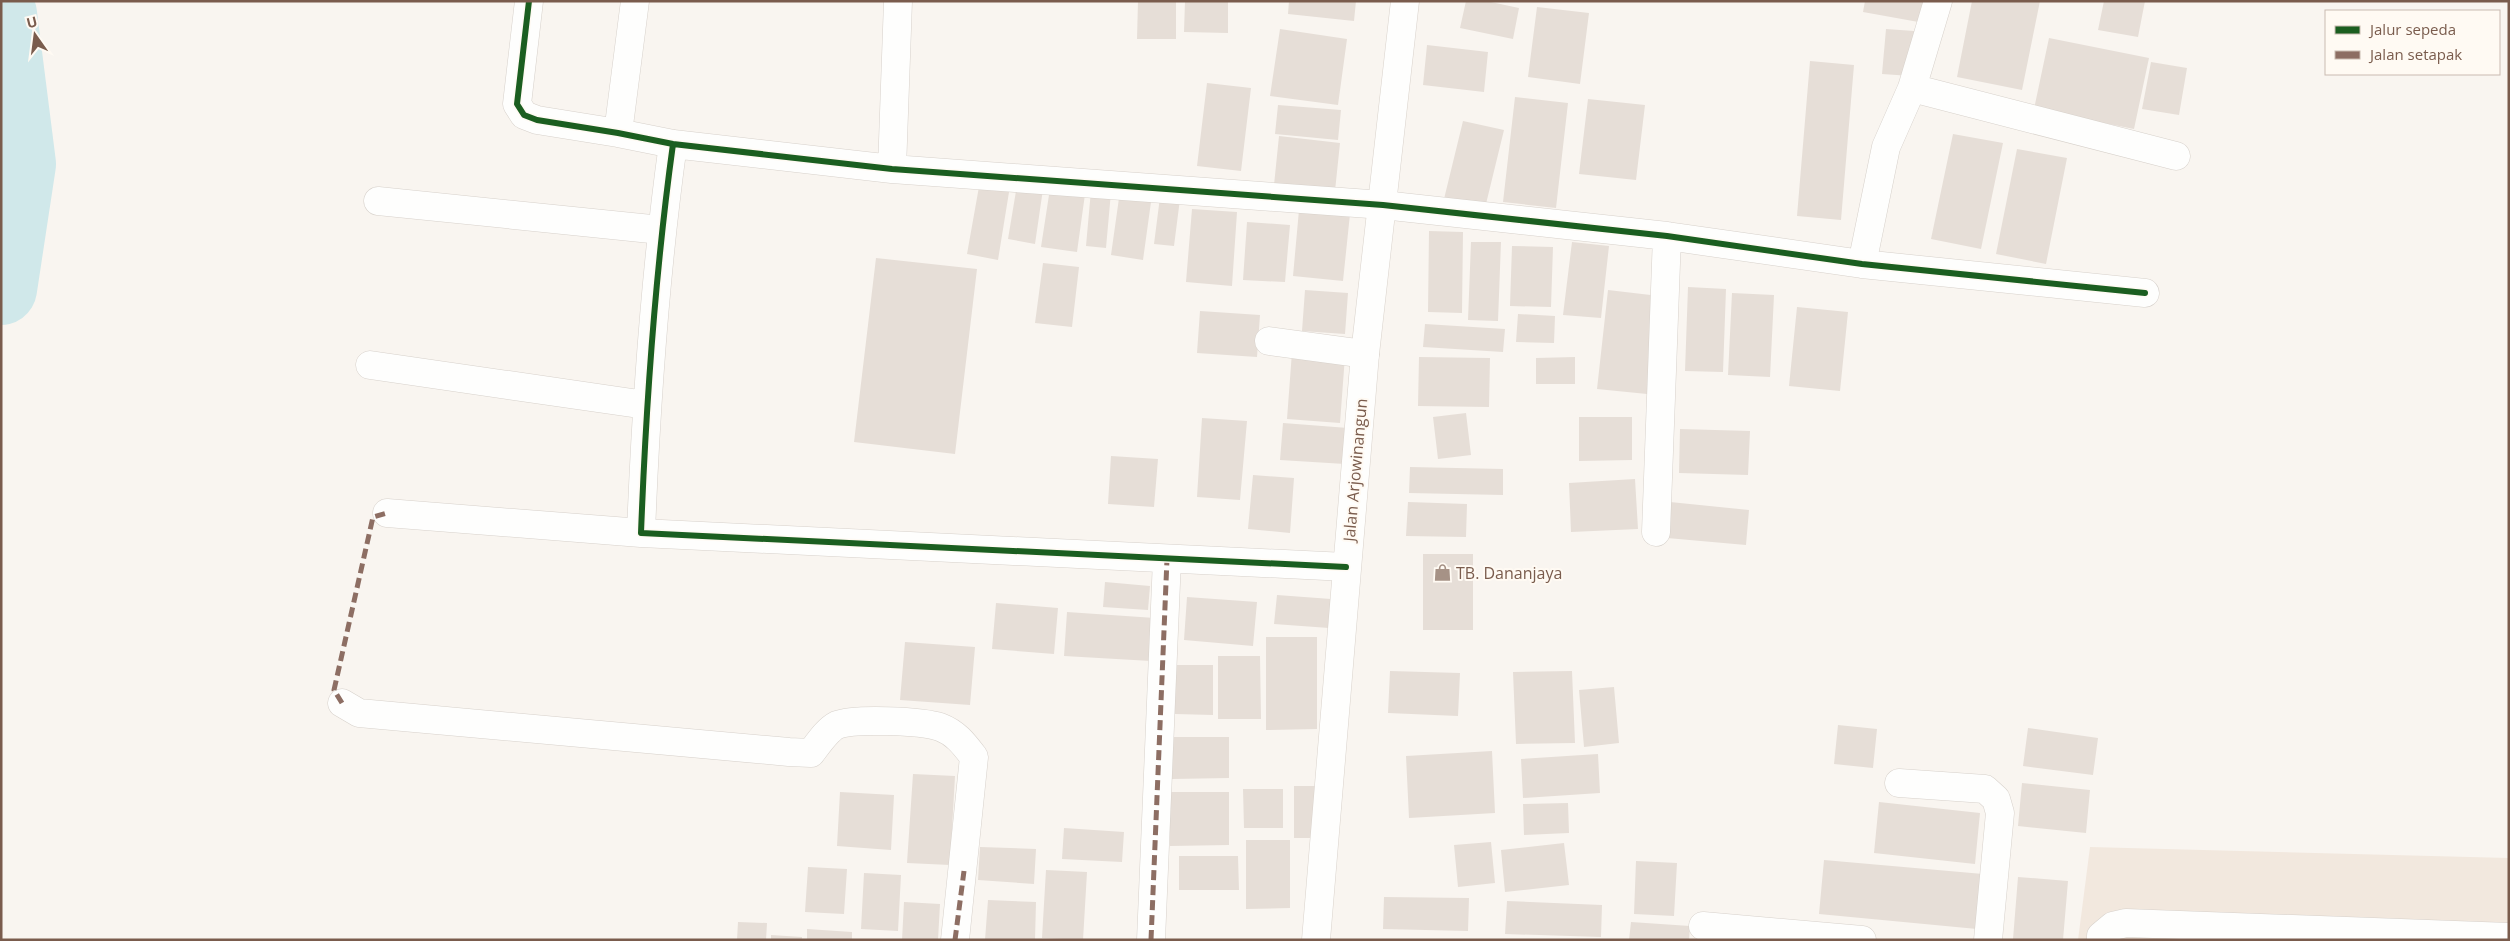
<svg xmlns="http://www.w3.org/2000/svg" width="2510" height="941" font-family="'Open Sans',sans-serif">
<style>
.residential{fill:#f2e8de}
.lines{fill:none;stroke-linecap:round;stroke-linejoin:round}
.river{stroke:#d0e8ea;stroke-width:72}
.building{fill:#e6ded7}
.street-casing{stroke:#d7d1cb;stroke-width:29}
.secondary-casing{stroke:#d9d2cb;stroke-width:29}
.street{stroke:#fefefd;stroke-width:28}
.secondary{stroke:#fefefd;stroke-width:28}
.quiet{stroke:#8d6e63;stroke-width:5;stroke-dasharray:10 5;stroke-linecap:butt}
.cycleway-casing{stroke:#fffaf3;stroke-width:9}
.cycleway{stroke:#1b5e20;stroke-width:6}
.labels{text-anchor:middle;stroke-width:4;stroke-linejoin:round;paint-order:stroke}
.street-label{font-size:16px;fill:#7a5c4d;stroke:#fffaf3}
.poi-label{font-size:16px;fill:#7a5c4d;stroke:#fffaf3;text-anchor:start}
</style>
<rect width="100%" height="100%" fill="#f9f5f0"/>
<!-- residential -->
<path class="residential" d="M2090,847L2509,858V940H2078Z"/>
<g class="lines">
<!-- river -->
<path class="river" d="M1,14L20,164L1,289"/>
</g>
<!-- building -->
<path class="building" d="M1138,1H1176V39H1137Z
M1185,1H1228V33L1184,32Z
M1289,1H1356L1354,21L1288,14Z
M1466,1H1486L1519,8L1513,39L1460,28Z
M1865,1H1928L1924,23L1863,12Z
M1972,1H2040L2022,90L1957,77Z
M2104,1H2145L2138,37L2098,30Z
M1537,7L1589,13L1580,84L1528,77Z
M1280,29L1347,39L1338,105L1270,96Z
M1886,29L1914,31L1911,76L1882,74Z
M2049,38L2149,58L2134,129L2034,109Z
M1427,45L1488,52L1484,92L1423,85Z
M1810,61L1854,65L1841,220L1797,216Z
M2151,62L2187,68L2179,115L2142,109Z
M1207,83L1251,88L1241,171L1197,166Z
M1515,97L1568,103L1556,208L1503,202Z
M1588,99L1645,105L1636,180L1579,174Z
M1278,105L1341,110L1338,140L1275,134Z
M1463,121L1504,130L1485,208L1444,199Z
M1953,134L2003,143L1981,249L1931,239Z
M1279,136L1340,143L1335,191L1274,185Z
M2017,149L2067,158L2046,264L1996,254Z
M980,181L1010,186L998,260L967,254Z
M1051,182L1086,187L1077,252L1041,247Z
M1017,185L1043,189L1035,244L1008,239Z
M1091,190L1111,192L1106,248L1086,246Z
M1160,197L1180,199L1174,246L1154,244Z
M1119,198L1151,202L1143,260L1111,255Z
M1192,209L1237,212L1232,286L1186,282Z
M1299,210L1350,214L1343,281L1293,276Z
M1247,222L1290,225L1285,282L1243,280Z
M1429,231L1463,232L1462,313L1428,312Z
M1471,242H1501L1498,321L1468,320Z
M1572,242L1609,246L1601,318L1563,315Z
M1512,246L1553,247L1551,307L1510,306Z
M876,258L977,269L955,454L854,442Z
M1043,263L1079,267L1072,327L1035,323Z
M1688,287L1726,289L1723,372L1685,371Z
M1305,290L1348,293L1345,334L1302,331Z
M1608,290L1659,296L1647,394L1597,389Z
M1732,293L1774,295L1770,377L1728,375Z
M1797,307L1848,312L1840,391L1789,386Z
M1200,311L1260,315L1257,357L1197,353Z
M1518,314L1555,316L1554,343L1516,342Z
M1425,324L1505,329L1503,352L1423,347Z
M1292,352L1345,356L1340,423L1287,419Z
M1419,357L1490,358L1489,407L1418,406Z
M1575,357V384H1536V358Z
M1466,413L1471,455L1438,459L1433,417Z
M1579,417H1632V460L1579,461Z
M1202,418L1247,421L1240,500L1197,497Z
M1283,423L1348,428L1345,464L1280,460Z
M1680,429L1750,431L1748,475L1679,473Z
M1111,456L1158,459L1154,507L1108,504Z
M1410,467L1503,469V495L1409,493Z
M1253,475L1294,478L1290,533L1248,529Z
M1635,479L1638,529L1571,532L1569,483Z
M1408,502L1467,504L1466,537L1406,536Z
M1670,502L1749,510L1746,545L1667,538Z
M1423,554H1473V630H1423Z
M1105,582L1150,586L1148,610L1103,607Z
M1277,595L1331,599L1329,628L1274,624Z
M1187,597L1257,602L1253,646L1184,640Z
M996,603L1058,608L1054,654L992,649Z
M1067,612L1155,618L1151,661L1064,656Z
M1266,637H1317V729L1266,730Z
M905,642L975,647L970,705L900,700Z
M1218,656H1260L1261,719H1218Z
M1175,665H1213V715L1175,714Z
M1390,671L1460,673L1458,716L1388,713Z
M1572,671L1575,743L1516,744L1513,672Z
M1614,687L1619,743L1584,747L1579,690Z
M1838,725L1877,729L1873,768L1834,764Z
M2028,728L2098,738L2093,775L2023,766Z
M1172,737H1229V778L1172,779Z
M1492,751L1495,813L1409,818L1406,756Z
M1598,754L1600,793L1523,798L1521,759Z
M913,774L955,776L950,865L907,863Z
M2022,783L2090,790L2086,833L2018,826Z
M1294,786H1316V838H1294Z
M1243,789H1283V828H1244Z
M840,792L894,795L891,850L837,846Z
M1170,792H1229V845L1170,846Z
M1879,802L1980,813L1975,864L1874,853Z
M1568,803L1569,833L1524,835L1523,804Z
M1064,828L1124,832L1122,862L1062,859Z
M1246,840H1290V908L1246,909Z
M1491,842L1495,883L1458,887L1454,845Z
M1564,843L1569,885L1505,892L1501,850Z
M980,847L1036,849L1034,884L978,880Z
M1179,856H1238L1239,890H1179Z
M1824,860L1983,874L1977,929L1819,914Z
M1636,861L1677,863L1674,916L1634,914Z
M808,867L847,869L844,914L805,912Z
M1046,870L1087,872L1083,940L1042,938Z
M864,873L901,875L898,931L861,929Z
M2018,877L2068,881L2063,940L2013,939Z
M1384,897L1469,898L1468,931L1383,929Z
M988,900L1036,902L1035,940H985Z
M1507,901L1602,905L1601,937L1505,934Z
M904,902L940,904L938,940H902Z
M738,922L767,923L766,940H737Z
M1631,922L1690,926L1689,940H1629Z
M807,929L852,932V940H807Z
M771,935L802,937V940H771Z"/>
<g class="lines">
<defs>
<path id="street" d="M529,1L517,104L524,115L537,120L618,133L673,144L892,169L1383,205L1667,236L1862,264L2145,293
M1912,88L2176,156
M618,133L635,1
M673,144C655,274 646,403 641,533L1346,567
M892,169L898,1
M378,201L661,230
M1862,264L1886,147L1912,88L1938,1
M1269,341L1365,354
M370,365L646,405
M387,513L641,533
M1656,532L1667,236
M342,703L359,713L789,752L811,753C818,744 827,730 837,725C854,718 922,721 940,727C956,733 964,744 974,757L955,940
M1899,783L1985,789L1996,799L2000,813L1988,940
M1703,926L1862,940
M1151,940L1167,559
M2101,940V936L2113,926L2126,923L2509,937"/>
<path id="secondary" d="M1316,940L1365,354L1405,1"/>
</defs>
<!-- street casing -->
<use href="#street" class="street-casing"/>
<!-- secondary casing -->
<use href="#secondary" class="secondary-casing"/>
<!-- street -->
<use href="#street" class="street"/>
<!-- secondary -->
<use href="#secondary" class="secondary"/>
<!-- quiet -->
<path class="quiet" d="M342,703L334,690L373,517L387,513
M955,940L964,871
M1151,940L1167,559"/>
<defs>
<path id="cycleway" d="M529,1L517,104L524,115L537,120L618,133L673,144L892,169L1383,205L1667,236L1862,264L2145,293
M673,144C655,274 646,403 641,533L1346,567"/>
</defs>
<!-- cycleway casing -->
<use href="#cycleway" class="cycleway-casing"/>
<!-- cycleway -->
<use href="#cycleway" class="cycleway"/>
</g>
<!-- icons -->
<defs>
<symbol id="shop-bare" viewBox="-9 -9 18 18"><path d="M-5-2.5h2.3a2.7 3.5 0 0 1 5.4 0H5L5.5 6h-11ZM-1.5-2.5h3a1.5 2.3 0 0 0-3 0Z" fill="#a69286" stroke="#fffaf3" stroke-width="2.5" paint-order="stroke"/></symbol>
</defs>
<g fill-rule="evenodd">
<use href="#shop-bare" x="1430" y="560" width="25" height="25"/>
</g>
<g class="labels">
<!-- street labels -->
<g class="street-label">
<text transform="translate(1355 470) rotate(-85)" y="6">Jalan Arjowinangun</text>
</g>
<!-- poi labels -->
<g class="poi-label">
<text x="1456" y="579">TB. Dananjaya</text>
</g>
</g>
<!-- border -->
<rect width="2510" height="941" fill="none" stroke="#7a5c4d" stroke-width="5"/>
<!-- legend -->
<rect x="2325" y="10" width="175" height="65" fill="#fffaf3" stroke="#cabbb1"/>
<rect x="2335" y="26" width="25" height="8" fill="#1b5e20" stroke="#cabbb1"/>
<text x="2370" y="35" font-size="15" fill="#7a5c4d">Jalur sepeda</text>
<rect x="2335" y="51" width="25" height="8" fill="#8d6e63" stroke="#cabbb1"/>
<text x="2370" y="60" font-size="15" fill="#7a5c4d">Jalan setapak</text>
<!-- north arrow -->
<g transform="translate(35 35) rotate(346)" stroke="#fffaf3" stroke-width="4" paint-order="stroke">
<path d="M0-4L9 19L0 12L-9 19Z" fill="#7a5c4d"/>
<text y="-8" font-size="14" font-weight="bold" text-anchor="middle" fill="#7a5c4d">U</text>
</g>
</svg>
